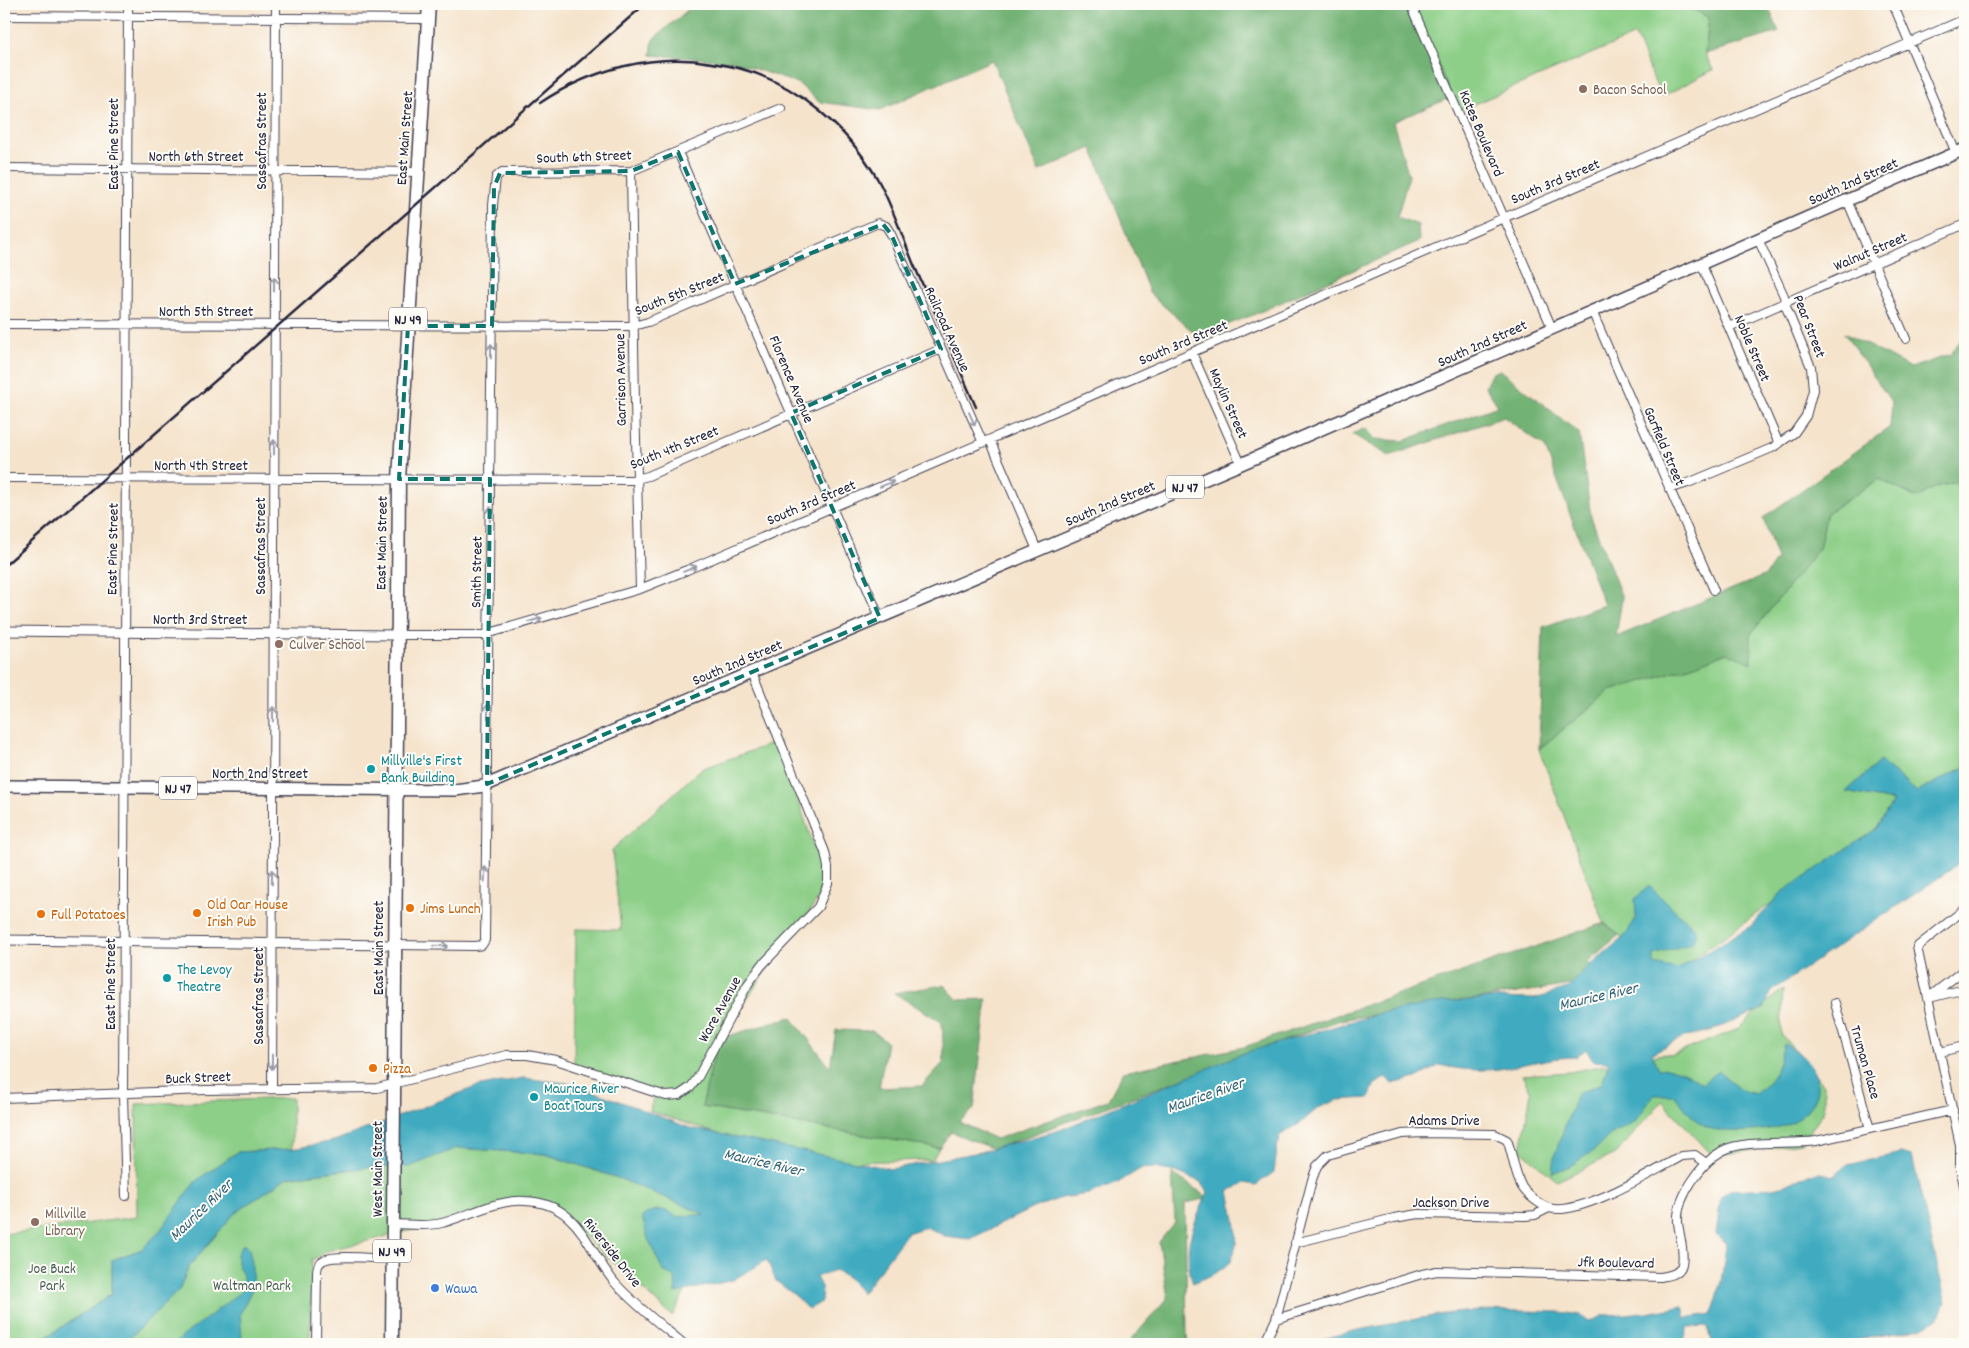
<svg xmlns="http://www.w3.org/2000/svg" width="1969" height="1348" font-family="Dekko,sans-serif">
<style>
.green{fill:#8dcf88;stroke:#587862}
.forest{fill:#72b274;stroke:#4a6a58}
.water{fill:#40abc0;stroke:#31667e}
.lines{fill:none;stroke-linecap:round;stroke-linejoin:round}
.minor-casing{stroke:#423f51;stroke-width:10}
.tertiary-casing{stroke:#423f51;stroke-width:11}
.primary-casing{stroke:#423f51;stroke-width:14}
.trunk-casing{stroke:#423f51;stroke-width:15}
.minor{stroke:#fff;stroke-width:8}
.tertiary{stroke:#fff;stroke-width:9}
.primary{stroke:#fff;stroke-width:11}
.trunk{stroke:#fff;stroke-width:12}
.rail{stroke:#22223b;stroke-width:2.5}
.oneway{stroke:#9c9ca7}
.marked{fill:none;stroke:#0f766e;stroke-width:4;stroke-dasharray:10 6;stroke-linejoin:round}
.education-dot{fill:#8d6e63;stroke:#fdfcf7;stroke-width:2}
.culture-dot{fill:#0f9aa8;stroke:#fdfcf7;stroke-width:2}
.food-dot{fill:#e8710a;stroke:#fdfcf7;stroke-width:2}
.shop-dot{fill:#3f7fe0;stroke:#fdfcf7;stroke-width:2}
.labels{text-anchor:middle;stroke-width:4;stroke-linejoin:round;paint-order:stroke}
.shield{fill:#fdfcf7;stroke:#646373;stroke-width:1}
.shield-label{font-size:14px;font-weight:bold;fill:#22223b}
.education-label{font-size:15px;fill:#785e54;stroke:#fdfcf7;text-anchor:start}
.street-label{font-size:15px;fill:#22223b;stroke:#fdfcf7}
.culture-label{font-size:15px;fill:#0d838f;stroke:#fdfcf7;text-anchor:start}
.food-label{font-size:15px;fill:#c56008;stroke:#fdfcf7;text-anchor:start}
.park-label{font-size:15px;fill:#475f56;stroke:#fdfcf7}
.shop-label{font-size:15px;fill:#366cbe;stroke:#fdfcf7;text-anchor:start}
.water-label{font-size:16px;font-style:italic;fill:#306077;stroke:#fdfcf7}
</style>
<rect width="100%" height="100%" fill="#fdfcf7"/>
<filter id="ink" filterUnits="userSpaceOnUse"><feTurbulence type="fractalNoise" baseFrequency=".02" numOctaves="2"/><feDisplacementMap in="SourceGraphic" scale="10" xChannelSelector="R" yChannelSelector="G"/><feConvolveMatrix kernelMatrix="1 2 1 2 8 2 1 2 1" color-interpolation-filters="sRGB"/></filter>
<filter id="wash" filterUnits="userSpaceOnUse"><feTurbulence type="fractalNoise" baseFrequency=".0096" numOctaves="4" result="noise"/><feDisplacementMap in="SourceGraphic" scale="20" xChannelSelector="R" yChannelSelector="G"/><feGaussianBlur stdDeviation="1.12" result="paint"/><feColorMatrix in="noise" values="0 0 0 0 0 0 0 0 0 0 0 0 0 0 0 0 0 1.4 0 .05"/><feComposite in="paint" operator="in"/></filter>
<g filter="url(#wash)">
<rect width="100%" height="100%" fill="#f5e3cb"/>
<!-- green -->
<path class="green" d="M1411,4H1684L1709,18L1705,54L1713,70L1661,97L1635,35L1458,111Z
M1879,479L1917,498L1936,487L1965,480V767L1917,792L1880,761L1846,792L1893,801L1876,829L1670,975L1649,972L1619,935L1604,923L1539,749L1610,691L1692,666L1727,653L1750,635L1819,548L1827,513Z
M779,741L827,887L718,1039L702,1107L939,1148L932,1160L804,1163L650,1111L654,1093L574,1066L576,929L621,930L612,850L701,769Z
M1783,989L1781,1034L1824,1085V1112L1802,1143L1713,1156L1662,1101L1617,1153L1557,1181L1521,1150L1531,1092L1522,1075L1570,1072L1662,1054L1672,1055L1736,1030Z
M292,1098V1149L237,1152L196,1181L159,1232L142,1249L112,1260V1294L36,1344H4V1234L137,1217L136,1104Z
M457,1148L545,1154L621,1179L705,1214L707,1251L672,1316L553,1208L529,1198L433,1225L327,1251L312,1260L310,1344H123L179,1290L190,1265L234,1214L287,1177L379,1166Z"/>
<!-- forest -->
<path class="forest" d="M695,4H1411L1452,97L1393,122L1409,176L1397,217L1418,225L1419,241L1253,315L1198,336L1150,294L1092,148L1039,171L992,60L880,110L819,102L799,84L732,61L651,55L653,39Z
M1684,4H1767L1779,32L1705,54L1709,18Z
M1844,333L1911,368L1951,354L1965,334V480L1936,487L1917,498L1879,479L1827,513L1819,548L1750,635L1752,663L1727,653L1692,666L1610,691L1539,749L1543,627L1604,605L1545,447L1504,417L1389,456L1352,434L1366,428L1375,439L1403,441L1498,406L1485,386L1492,373L1500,370L1579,433L1591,517L1622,598L1616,637L1766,575L1777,559L1763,518L1890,427L1892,403Z
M1604,923L1619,935L1588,961L1596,981L1340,1020L994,1149L951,1132L939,1148L702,1107L718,1039L791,1017L830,1067L836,1030L873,1031L887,1042L879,1088L922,1086L944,1062L942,1022L894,993L944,985L958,1000L987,999L974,1109L959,1122L996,1139L1108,1100L1123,1072L1244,1047Z
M1172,1173L1209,1198L1185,1203L1187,1336L1188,1344H1130V1341L1168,1298L1159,1242L1175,1222Z"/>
<!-- water -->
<path class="water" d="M1880,761L1917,792L1965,767V860L1770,992L1765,1008L1713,1030L1681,1038L1652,1053L1659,1069C1675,1066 1689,1074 1702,1084L1719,1071L1739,1089L1755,1094C1777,1078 1777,1068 1784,1044C1820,1062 1831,1094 1796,1120C1780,1132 1724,1135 1706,1127C1695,1123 1682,1104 1674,1095H1654L1634,1123L1611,1134L1596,1149L1570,1166L1552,1173L1554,1156L1577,1094L1602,1083L1609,1062L1593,1061L1586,1049L1576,1057C1550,1057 1525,1065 1499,1069C1479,1071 1460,1070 1440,1065L1416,1078L1392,1084L1386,1077L1374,1085L1369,1098L1337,1100L1318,1108L1302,1122L1279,1136L1274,1172L1256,1185L1245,1183L1229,1191C1233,1212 1243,1241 1230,1261C1222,1272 1205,1278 1193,1283C1181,1246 1194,1225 1208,1192L1201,1182L1176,1172L1154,1168L1140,1169L1116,1184L1088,1194L1061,1198L1033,1208L970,1239L945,1236L926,1227L907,1233L862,1294L849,1278L835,1270L816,1277L822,1289L821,1302L808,1310L797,1297L776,1281L767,1260L733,1280L676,1293L675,1277L663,1271L648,1239L642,1217C656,1207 664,1208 677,1217L704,1214L621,1179L545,1154L457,1148L409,1167L379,1166L287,1177L234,1214L190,1265L179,1290L123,1344H36L112,1294V1260L142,1249L159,1232L196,1181L237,1152L292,1149L334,1141L476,1087L523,1078L574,1084L690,1128L891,1169L980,1152L1060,1130L1244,1053L1381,1013L1443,1002L1497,998L1535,999L1568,988L1591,964L1625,936L1636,918L1635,899L1649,886L1697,931L1692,943L1654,955V964L1678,969L1751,926L1781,893L1876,829L1893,801L1846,792Z
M1901,1153L1912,1156L1946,1303L1937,1319L1921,1328L1836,1344H1713L1707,1326L1688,1327L1684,1342L1664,1344H1303L1353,1331L1443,1314L1483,1310L1560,1312L1580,1315L1589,1322L1604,1315L1648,1313L1683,1306L1686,1318L1711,1314C1720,1298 1724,1264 1726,1244L1716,1234L1721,1196L1731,1190L1773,1188L1788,1184L1809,1174L1820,1173L1834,1176L1848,1165Z
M242,1245H246L249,1249L252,1263V1289L240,1314L242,1337L235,1344H175C187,1331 201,1323 215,1312C224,1305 233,1297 243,1290V1276L237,1263V1254Z"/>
</g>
<g filter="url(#ink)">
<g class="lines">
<defs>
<path id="minor" d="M1411,4L1552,328
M1893,4L1956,153
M4,16L428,19
M678,152L880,618
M4,168L419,172
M631,171L635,402L640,589
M1847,200L1906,339
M1701,263L1779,444
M1592,311L1714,590
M4,324L633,326L648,322L878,223L886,226L891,234L983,443
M1729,327L1965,224
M1192,353L1241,464
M990,440L1037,550
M4,478L632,480L648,476L941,349
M1669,489L1688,483L1772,448L1794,433L1806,416L1813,390L1811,367L1786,307L1784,296L1758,239
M397,635H483L640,589L687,570L1965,19
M1965,909L1917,947L1960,1145V1168L1965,1190
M394,945L476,946L482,945L485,940L493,205L496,177L502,172L631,171L781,108
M1933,997L1965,989
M1928,998L1965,969
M1835,1003L1870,1129
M1940,1052L1965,1046
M272,1089L276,4
M4,1098L205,1090L377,1088L483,1061L507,1055H527L556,1060L666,1096L679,1095L691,1087L698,1077L748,984L762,965L818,907L828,883V867L825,852L752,672
M126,1196L123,1095L128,4
M392,1224C408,1224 426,1227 442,1223C468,1216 497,1199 525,1201C581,1203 587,1251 616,1284C636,1306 661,1325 684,1344
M1295,1243L1394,1218L1418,1214L1525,1216L1535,1215L1549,1208
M1276,1319L1422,1274L1437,1271L1661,1277C1670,1275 1680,1274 1682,1264C1685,1251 1679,1235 1678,1222C1676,1198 1702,1162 1722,1151C1745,1139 1790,1145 1816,1141L1953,1110
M316,1344L317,1273C317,1267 318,1263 324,1260C337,1254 377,1259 392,1259
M1264,1344L1276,1319L1312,1180L1317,1166L1328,1155L1402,1134L1423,1133L1495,1134L1507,1140C1513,1154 1514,1174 1522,1187C1527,1195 1540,1205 1549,1208C1579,1217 1654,1171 1682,1156L1695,1155L1706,1163"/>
<path id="tertiary" d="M4,631L397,635
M4,940L394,945"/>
<path id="primary" d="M4,786L455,790L484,786L1241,464L1965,149"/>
<path id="trunk" d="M392,1344L399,479L429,4"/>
</defs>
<!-- minor casing -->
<use href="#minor" class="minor-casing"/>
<!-- tertiary casing -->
<use href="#tertiary" class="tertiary-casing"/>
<!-- primary casing -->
<use href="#primary" class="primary-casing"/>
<!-- trunk casing -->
<use href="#trunk" class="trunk-casing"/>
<!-- minor -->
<use href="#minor" class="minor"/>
<!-- tertiary -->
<use href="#tertiary" class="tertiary"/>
<!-- primary -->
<use href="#primary" class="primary"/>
<!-- trunk -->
<use href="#trunk" class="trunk"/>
<!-- rail -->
<path class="rail" d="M540,103C589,70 654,52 712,63C722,65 732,66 742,69C797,84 848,129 877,178C892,205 902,236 914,265C935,312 955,359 976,407
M4,566L645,4"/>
</g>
<!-- one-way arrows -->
<defs><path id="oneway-shaft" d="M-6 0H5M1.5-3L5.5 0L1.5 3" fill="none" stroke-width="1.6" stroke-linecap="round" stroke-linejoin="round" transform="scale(1.25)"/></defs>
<g class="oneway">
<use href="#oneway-shaft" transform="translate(907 270) rotate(66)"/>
<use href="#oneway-shaft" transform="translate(274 284) rotate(-90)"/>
<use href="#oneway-shaft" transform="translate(491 351) rotate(-89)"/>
<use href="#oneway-shaft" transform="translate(972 419) rotate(66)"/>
<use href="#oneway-shaft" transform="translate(274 447) rotate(-90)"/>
<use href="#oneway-shaft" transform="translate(887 484) rotate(-23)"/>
<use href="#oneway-shaft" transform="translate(490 514) rotate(-89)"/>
<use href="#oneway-shaft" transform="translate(690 569) rotate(-23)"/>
<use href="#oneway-shaft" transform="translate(535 620) rotate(-16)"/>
<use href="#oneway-shaft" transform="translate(488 711) rotate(-89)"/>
<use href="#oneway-shaft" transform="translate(273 714) rotate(-90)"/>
<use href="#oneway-shaft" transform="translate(485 874) rotate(-88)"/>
<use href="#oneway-shaft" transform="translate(272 877) rotate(-89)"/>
<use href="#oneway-shaft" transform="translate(441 946) rotate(1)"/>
<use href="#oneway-shaft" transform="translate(272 1062) rotate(90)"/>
</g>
</g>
<!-- marked area -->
<path class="marked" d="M678,152L735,284L883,224L891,234L941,349L791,413L880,618L487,784L490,479H399L408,326H492L494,187L500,173L631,171Z"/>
<!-- markers -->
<g class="education-dot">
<circle cx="1583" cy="89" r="5"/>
<circle cx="279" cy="644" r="5"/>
<circle cx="35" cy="1222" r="5"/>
</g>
<g class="culture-dot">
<circle cx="371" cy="769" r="5"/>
<circle cx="167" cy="978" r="5"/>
<circle cx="534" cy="1097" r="5"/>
</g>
<g class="food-dot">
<circle cx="410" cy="908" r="5"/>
<circle cx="197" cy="913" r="5"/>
<circle cx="41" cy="914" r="5"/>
<circle cx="373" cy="1068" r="5"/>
</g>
<circle class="shop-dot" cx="435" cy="1288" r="5"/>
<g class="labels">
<!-- shield labels -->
<g class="shield">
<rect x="389" y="307.5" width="38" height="23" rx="4"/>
<rect x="1166" y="475.5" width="38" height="23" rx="4"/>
<rect x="159" y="776.5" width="38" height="23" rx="4"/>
<rect x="373" y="1239.5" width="38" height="23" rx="4"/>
</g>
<g class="shield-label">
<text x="408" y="324">NJ 49</text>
<text x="1185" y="492">NJ 47</text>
<text x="178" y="793">NJ 47</text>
<text x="392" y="1256">NJ 49</text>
</g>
<!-- education labels -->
<g class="education-label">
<text x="1593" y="94">Bacon School</text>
<text x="289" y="649">Culver School</text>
<text x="45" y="1218">Millville<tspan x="45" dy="17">Library</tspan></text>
</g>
<!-- street labels -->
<g class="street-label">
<text transform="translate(1482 133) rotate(67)" y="5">Kates Boulevard</text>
<text transform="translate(404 138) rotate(-86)" y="5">East Main Street</text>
<text transform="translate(261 141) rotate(-90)" y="5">Sassafras Street</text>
<text transform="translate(113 144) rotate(-90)" y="5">East Pine Street</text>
<text x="196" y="161">North 6th Street</text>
<text transform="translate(584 156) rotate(-2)" y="5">South 6th Street</text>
<text transform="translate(1555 181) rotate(-23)" y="5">South 3rd Street</text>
<text transform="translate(1853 181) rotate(-24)" y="5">South 2nd Street</text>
<text transform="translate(1870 251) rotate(-23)" y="5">Walnut Street</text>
<text transform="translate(679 293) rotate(-22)" y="5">South 5th Street</text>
<text x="206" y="316">North 5th Street</text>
<text transform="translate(1810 326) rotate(69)" y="5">Pear Street</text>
<text transform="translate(948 329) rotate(66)" y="5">Railroad Avenue</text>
<text transform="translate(1183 342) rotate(-23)" y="5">South 3rd Street</text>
<text transform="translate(1482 343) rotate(-24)" y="5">South 2nd Street</text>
<text transform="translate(1753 348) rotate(67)" y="5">Noble Street</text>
<text transform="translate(792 379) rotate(67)" y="5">Florence Avenue</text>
<text transform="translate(620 380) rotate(-91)" y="5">Garrison Avenue</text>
<text transform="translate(1229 403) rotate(66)" y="5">Maylin Street</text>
<text transform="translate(1665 446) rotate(67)" y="5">Garfield Street</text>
<text transform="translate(674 447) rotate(-22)" y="5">South 4th Street</text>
<text x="201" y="470">North 4th Street</text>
<text transform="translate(811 502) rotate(-23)" y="5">South 3rd Street</text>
<text transform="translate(1110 503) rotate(-23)" y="5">South 2nd Street</text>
<text transform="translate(381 543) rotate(-89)" y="5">East Main Street</text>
<text transform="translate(260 546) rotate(-90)" y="5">Sassafras Street</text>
<text transform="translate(112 549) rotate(-89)" y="5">East Pine Street</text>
<text transform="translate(476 572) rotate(-89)" y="5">Smith Street</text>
<text x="200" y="624">North 3rd Street</text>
<text transform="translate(737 662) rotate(-23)" y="5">South 2nd Street</text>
<text x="260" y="778">North 2nd Street</text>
<text transform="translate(378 948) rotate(-90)" y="5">East Main Street</text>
<text transform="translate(110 984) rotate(-90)" y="5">East Pine Street</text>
<text transform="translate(258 996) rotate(-90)" y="5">Sassafras Street</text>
<text transform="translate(719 1009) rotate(-61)" y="5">Ware Avenue</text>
<text transform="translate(1866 1062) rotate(74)" y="5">Truman Place</text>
<text transform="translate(198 1077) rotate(-2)" y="5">Buck Street</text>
<text x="1444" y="1125">Adams Drive</text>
<text transform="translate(377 1169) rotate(-90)" y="5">West Main Street</text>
<text x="1451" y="1207">Jackson Drive</text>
<text transform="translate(613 1252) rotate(52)" y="5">Riverside Drive</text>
<text transform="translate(1616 1262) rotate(1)" y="5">Jfk Boulevard</text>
</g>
<!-- culture labels -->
<g class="culture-label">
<text x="381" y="765">Millville's First<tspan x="381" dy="17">Bank Building</tspan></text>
<text x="177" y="974">The Levoy<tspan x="177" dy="17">Theatre</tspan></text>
<text x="544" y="1093">Maurice River<tspan x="544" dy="17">Boat Tours</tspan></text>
</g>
<!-- food labels -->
<g class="food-label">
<text x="207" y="909">Old Oar House<tspan x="207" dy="17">Irish Pub</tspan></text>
<text x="420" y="913">Jims Lunch</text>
<text x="51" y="919">Full Potatoes</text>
<text x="383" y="1073">Pizza</text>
</g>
<!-- park labels -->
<g class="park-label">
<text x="52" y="1273">Joe Buck<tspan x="52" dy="17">Park</tspan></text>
<text x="252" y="1290">Waltman Park</text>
</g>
<!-- shop labels -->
<g class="shop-label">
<text x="445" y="1293">Wawa</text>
</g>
<!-- water labels -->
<g class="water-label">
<text transform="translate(1598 995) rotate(-13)" y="6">Maurice River</text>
<text transform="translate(1205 1094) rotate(-19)" y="6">Maurice River</text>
<text transform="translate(764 1161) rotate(13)" y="6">Maurice River</text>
<text transform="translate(200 1209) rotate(-44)" y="6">Maurice River</text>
</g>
</g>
<!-- margin -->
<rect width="1969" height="1348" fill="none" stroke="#fdfcf7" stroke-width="20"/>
</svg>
